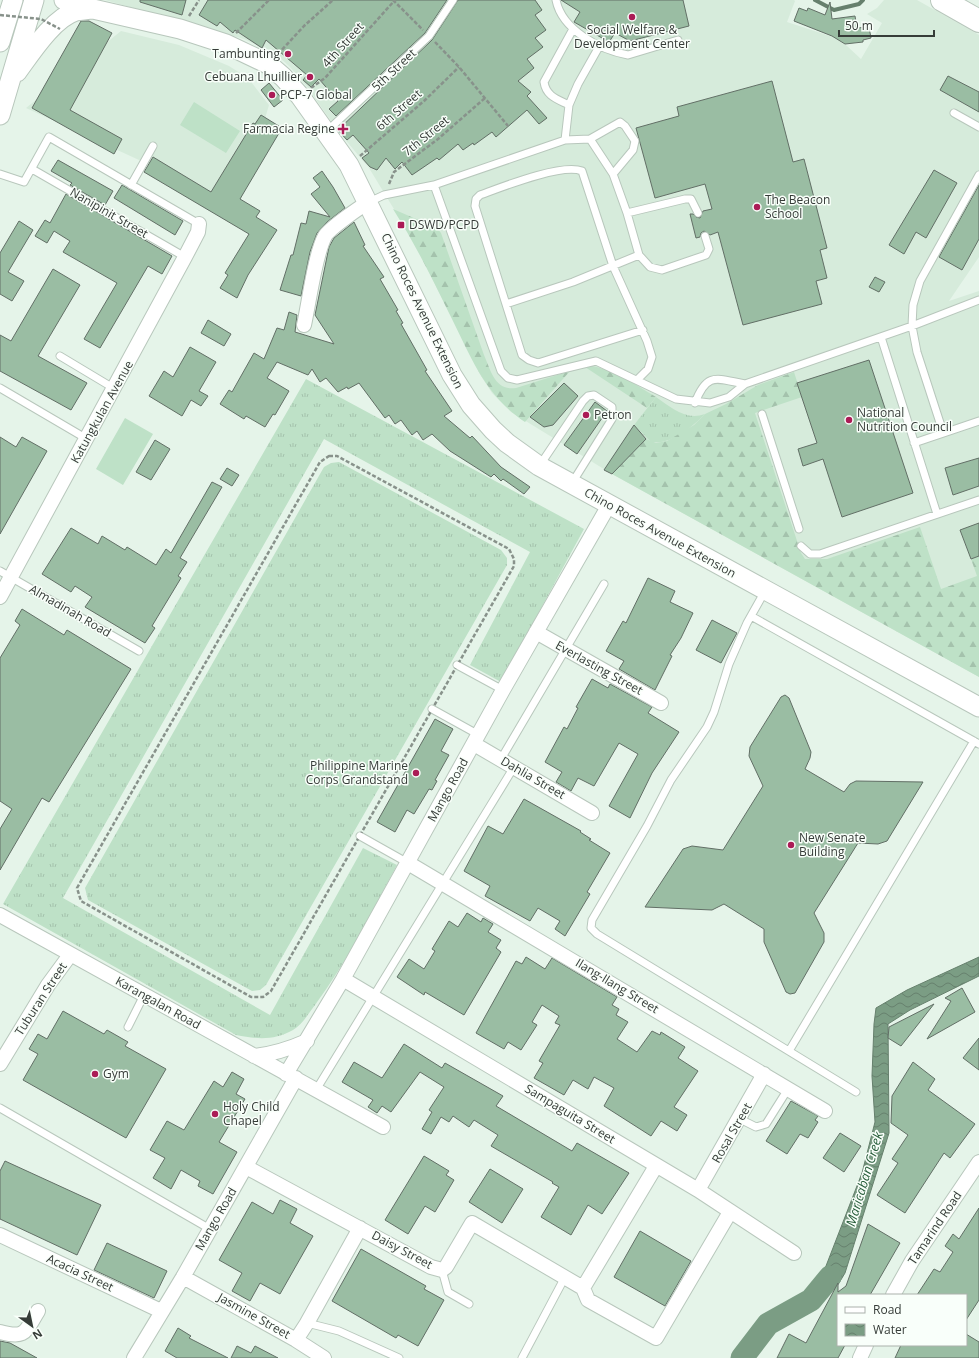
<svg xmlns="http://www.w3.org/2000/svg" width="979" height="1358" font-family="'Open Sans',sans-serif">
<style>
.built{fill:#d6ebdb}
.grass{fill:url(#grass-tufts)}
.forest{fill:url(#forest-firs)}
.pitch{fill:#bee1c7}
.water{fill:url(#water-waves);stroke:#66806d}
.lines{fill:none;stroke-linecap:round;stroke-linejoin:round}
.stream{stroke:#66806d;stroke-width:4}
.river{stroke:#7b9d84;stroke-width:23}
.building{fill:#9abda3;stroke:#626f66}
.lane-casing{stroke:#b8c7bc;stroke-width:9}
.street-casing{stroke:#b8c7bc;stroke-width:16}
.secondary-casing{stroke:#b8c7bc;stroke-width:21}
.highway-casing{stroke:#b8c7bc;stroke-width:24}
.path{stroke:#88928b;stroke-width:2.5;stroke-dasharray:4 2;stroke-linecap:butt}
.lane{stroke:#fff;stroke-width:7}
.street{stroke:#fff;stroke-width:14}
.secondary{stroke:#fff;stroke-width:19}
.highway{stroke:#fff;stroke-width:22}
.path-bridge{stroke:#88928b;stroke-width:2.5;stroke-dasharray:4 2;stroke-linecap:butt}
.poi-dot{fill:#ab1c56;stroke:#f9fffa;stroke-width:1.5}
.labels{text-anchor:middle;stroke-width:3;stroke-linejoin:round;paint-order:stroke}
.poi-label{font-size:12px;fill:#363c38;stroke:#f9fffa;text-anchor:start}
.street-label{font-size:12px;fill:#363c38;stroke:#f9fffa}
.water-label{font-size:13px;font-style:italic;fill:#285e3b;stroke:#f9fffa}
</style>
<defs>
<pattern id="grass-tufts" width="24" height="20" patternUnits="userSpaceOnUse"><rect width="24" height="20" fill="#bee1c7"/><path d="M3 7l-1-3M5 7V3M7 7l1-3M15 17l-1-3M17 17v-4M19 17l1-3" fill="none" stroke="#a4c2ac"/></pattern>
<pattern id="forest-firs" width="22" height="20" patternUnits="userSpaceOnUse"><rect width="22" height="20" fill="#bee1c7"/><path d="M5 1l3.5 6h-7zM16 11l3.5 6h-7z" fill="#a4c2ac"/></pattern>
<pattern id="water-waves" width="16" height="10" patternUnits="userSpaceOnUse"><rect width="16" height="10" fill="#7b9d84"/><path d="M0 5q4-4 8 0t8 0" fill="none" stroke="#66816d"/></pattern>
</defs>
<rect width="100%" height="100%" fill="#e5f4e9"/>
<!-- built -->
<path class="built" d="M105,0H794L795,1L787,22L833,37L847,46L861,59L882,23L867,14L877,8L884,0H917L979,35V257L949,301L979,291V677L612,474L511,412L492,393L481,376L414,242L369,168L338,131L308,88L290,67L277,55L244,39Z
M121,31L179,45L229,66L248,78L269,105L239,206L26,108Z"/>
<!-- grass -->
<path class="grass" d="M306,379L584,529L501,682L470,665L530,552L324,439L63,898L270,1015L363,848L397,865C371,913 347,962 315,1005C308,1014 302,1025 293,1030C274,1041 256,1039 236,1035L3,904Z
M656,397C671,407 685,421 705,414C691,428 671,445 651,442L634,425Z
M339,462L501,550L507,558V565L266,985L260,990L252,991L88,900L85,888L324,467L331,463Z"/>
<!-- forest -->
<path class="forest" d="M393,209L437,228L441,233L484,355C491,371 495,391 516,388L570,371L525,422C483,394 470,354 448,311C431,276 414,242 393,209Z
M582,365C609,366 633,383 656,397L647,408Z
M794,372L802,397L755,413L801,553L805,559H827L920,527L941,589L977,576L971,559L979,556V677L612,474L646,439L656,443L667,441L694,425L705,414L726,404L758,385Z"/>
<!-- pitch -->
<path class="pitch" d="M194,102L240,131L226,153L180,125Z
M125,418L153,434L123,485L96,469Z"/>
<!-- water -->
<path class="water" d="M979,957V976L910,1010L888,1024L889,1133L845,1273L839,1283L815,1307L805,1291L821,1275L826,1266L862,1173L875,1122L872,1076L874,1024L876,1008L907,990Z"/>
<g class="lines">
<!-- stream -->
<path class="stream" d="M815,0L834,10L859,4L863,0"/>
<!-- river -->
<path class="river" d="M742,1358L768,1324L811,1300L830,1277"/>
</g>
<!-- building -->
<path class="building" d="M140,0H186L182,15L140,2Z
M208,0H447L425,33L336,116L329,109L338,101L319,79L311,87L303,80L307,75L266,40L262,48L235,30L233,33L220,22L217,26L199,15Z
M458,0H535L542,10L535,15L546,30L535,38L543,47L527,59L534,68L518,81L531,92L527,96L547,118L539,124L527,110L496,137L492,132L474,145L473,143L463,150L458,144L439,160L437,158L412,175L402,162L395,169L386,158L377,170L370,167L362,158L369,153L353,135L347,140L338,130L432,40Z
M561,0H683L689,26L630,41L615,33L609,42L574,22L580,12Z
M830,2L832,19L855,16L857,28L869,27L871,38L863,40V42L845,44L832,36L794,21L799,8L807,11L808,8L825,15Z
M81,21H89L112,33L70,110L122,139L114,154L32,108Z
M948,76L979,92V112L940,90Z
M772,81L793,162L804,159L827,248L820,250L827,278L816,281L822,304L743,325L718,232L710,235L704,231L701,233L700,237L696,238L690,214H693L696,217L700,218L703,211L712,209L705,184L655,198L636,128L679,116L677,107Z
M269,83L283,100L274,107L261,90Z
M261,115L282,128L240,199L260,211L256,217L277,230L248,275L237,298L220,288L228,275L225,273L249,234L144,172L153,157L211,192L253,123L255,124Z
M58,160L113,191L105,205L70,185L72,183L51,171Z
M934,170L957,183L926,238L916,232L904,254L889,245Z
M322,171L333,187L345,208L327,222L317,233L310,252L301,296L280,290L291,255H293L301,223L306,224L309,211L330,217L311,194L320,187L313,178Z
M122,185L183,221L175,235L114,198Z
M979,185V239L962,270L939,257Z
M66,194L172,256L162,274L148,266L100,348L84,339L117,283L63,252L70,241L54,231L47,243L35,236L45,220L50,223Z
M19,221L33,230L8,272L24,281L12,301L0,294V253Z
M354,222L365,245L363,246L384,277L380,279L398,310L396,311L403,323L401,324L427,370L425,371L452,411L444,416L470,438L472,436L501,467L530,487L524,494L503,479L501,481L494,474L491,477L469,463L450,451L432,434L423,440L417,431L412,435L401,420L395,424L389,415L385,418L359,383L348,389L347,387L338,392L326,378L320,382L312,369L308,375L277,362L267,378L289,391L275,415L273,414L265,427L246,416L244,419L220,404L229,390L232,392L254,353L264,359L277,328L284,330L289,312L297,315L295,332L334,344L315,315L329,247L334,238Z
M53,269L80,285L38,356L87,383L71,410L0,371V335L11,341Z
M875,277L885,282L879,292L869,287Z
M208,320L231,334L224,346L201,333Z
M190,347L216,362L199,391L208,396L201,406L191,400L182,416L149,396L164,371L173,377Z
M869,360L913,493L842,517L823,459L803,466L798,449L817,443L797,383Z
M564,383L578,396L553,425L544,427L530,417Z
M595,402L607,411L577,454L564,445Z
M634,425L646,439L612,474L604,470Z
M0,437L16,447L22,437L47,451L0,534Z
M155,440L170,449L151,480L136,472Z
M979,458V486L953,495L945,468Z
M227,468L239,475L232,486L220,479Z
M212,482L222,487L180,558L187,562L178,576L181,578L152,626L155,628L145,643L85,607L92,597L75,586L71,592L42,574L71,528L98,544L102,536L125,550L127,547L156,565L166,549L171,553Z
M979,523V556L971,559L960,530Z
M648,578L675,591L670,602L693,613L681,638L670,655L672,656L655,690L619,669L624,661L606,651L623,621L626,623Z
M22,609L64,635L67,630L131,669L49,802L42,798L0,870V829L12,809L0,801V658L20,625L15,621Z
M712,620L737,633L721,663L696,650Z
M592,679L608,688L610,684L652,707L648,713L679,732L652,773L630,818L609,806L638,754L619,743L594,786L578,778L571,791L556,782L562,772L545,762L564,727L567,729L578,708L576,707Z
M785,695L789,698L811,752L810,758L805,769L844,792L850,784L856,781L923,782L887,841L878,844L858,843L814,913L824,933V942L795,993L790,994L786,992L764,942V929L724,904L712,910L645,907L683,849L692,846L723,850L763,786L749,756L750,747L781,697Z
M435,719L453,729L441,751L449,755L435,780L437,781L432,790L429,789L414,814L407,810L395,832L377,822Z
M524,799L581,831L580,832L591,839L589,840L610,853L587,892L590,894L565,936L555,929L560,921L538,908L530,921L485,896L490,886L464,871L488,826L503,834Z
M467,913L481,922L483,918L493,924L488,932L501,940L496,948L501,952L464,1015L425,992L424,995L397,977L409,959L424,969L435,951L432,949L449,921L458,927Z
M526,957L545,969L552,958L617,997L612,1005L619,1009L616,1015L628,1022L617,1039L637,1052L652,1031L660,1035L661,1032L685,1047L678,1058L698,1071L674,1107L687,1115L677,1131L661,1121L651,1136L604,1106L614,1088L594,1077L588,1089L573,1080L564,1095L534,1078L543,1063L539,1061L560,1025L555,1023L559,1016L542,1005L532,1022L537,1025L521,1050L508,1042L504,1049L476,1033L516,961L522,964Z
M962,988L975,1012L927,1039L951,1001L945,998Z
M934,1004L901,1046L888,1038L889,1027Z
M63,1011L104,1034L107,1030L128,1042L125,1046L166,1069L126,1138L23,1080L38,1054L29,1049L38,1034L47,1039Z
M979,1038V1070L963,1058Z
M404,1044L442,1068L445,1063L503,1096L496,1106L572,1151L577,1143L629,1173L602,1214L588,1205L571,1235L541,1217L559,1187L552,1183L553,1182L491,1146L498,1135L474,1120L469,1127L453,1116L449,1122L441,1117L431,1134L422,1129L432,1112L429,1110L444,1087L420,1072L391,1112L382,1106L377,1113L368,1107L373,1100L342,1082L354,1062L382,1078Z
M913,1062L935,1079L928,1090L975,1124L950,1158L944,1153L905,1213L877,1195L898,1163L892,1159L908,1135L891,1123L892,1096Z
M232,1072L244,1079L236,1094L245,1099L219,1142L237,1152L213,1194L198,1186L200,1181L181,1170L171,1189L153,1178L165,1158L150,1150L167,1121L184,1130L214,1081L223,1087Z
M791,1101L818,1116L815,1120L818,1122L808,1138L800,1134L787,1154L766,1141Z
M840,1133L861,1146L844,1172L823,1158Z
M424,1156L449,1171L446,1175L454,1180L435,1212L425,1206L408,1234L385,1220Z
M5,1161L101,1205L77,1255L0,1219V1171Z
M490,1169L523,1189L502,1223L469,1202Z
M280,1200L297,1209L290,1223L313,1236L280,1294L260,1283L250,1301L232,1291L242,1273L219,1260L252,1202L273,1214Z
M979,1208V1300L966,1320V1295H917L934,1269L940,1272L953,1252L945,1246L953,1234L959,1239Z
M868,1224L900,1243L870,1295H838V1345H845L838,1358H777L789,1334L806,1343L838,1283V1292L846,1286Z
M640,1231L691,1261L665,1306L614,1277Z
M107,1243L167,1271L154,1298L94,1270Z
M361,1249L426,1286L424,1289L444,1300L418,1346L398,1335L396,1338L332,1301Z
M178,1328L191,1336L189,1338L228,1358H177L165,1351Z
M966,1334L979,1342V1358H895L901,1345H966Z
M0,1341L10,1343L37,1358H0Z
M237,1346L251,1353L255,1346L278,1358H231Z"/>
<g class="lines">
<defs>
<path id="lane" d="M556,0C562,30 600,50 628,55L678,40
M573,29L544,82C546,96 557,99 569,105L578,84L600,45
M954,113L979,127
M326,132L429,36L453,0
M590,139L620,122L625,126L635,141L633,150L613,174
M565,140L569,105
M32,169L185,257
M0,174L24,182L49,137L199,224
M131,185L153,146
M434,185L565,140L590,139L613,174L627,213L639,255L650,267L662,270L706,255L709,249L705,236
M369,202L384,195L434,185L501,371L508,378L517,380L596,361L676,399L710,403L729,397L745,384L912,326L979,300
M627,213L685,199H691L698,213
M506,304L573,282L639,255
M881,337L937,514
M60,356L115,389
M637,380L648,369L652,357L647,341L613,266L582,171C562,163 502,187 480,195L476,199L475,206L522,355L529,360L538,363L643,330
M0,388L87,439
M695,403C707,371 717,379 745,384
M762,414L799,529
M943,432L917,352L912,326L913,305L920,281L979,175
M914,443L979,421
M540,465L583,401L588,396L594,395L612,407V419L572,483
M801,546L810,554H820L979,500
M0,571L139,651
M765,591L747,623L729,664L714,712L707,727L671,780L647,826L592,920L591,928L597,934L856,1092
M751,616L979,744
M457,665L503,690
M432,709L479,735
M501,759L604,584
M360,836L408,863
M128,1027L144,995
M789,1051L974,741
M316,1090L514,767
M0,1108L210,1229
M740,1119L756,1127L766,1124L788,1089
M442,1270L448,1292L469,1304
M307,1323L339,1331L399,1358
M522,1358L565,1277"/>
<path id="street" d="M304,325C309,303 315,254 325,236C330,228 360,207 369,202
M0,597L185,257L198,232L199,224
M536,632L661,703
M474,744L592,813
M408,863L825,1111
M0,915L383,1127
M343,979L698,1190L794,1253
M254,1056C274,1054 289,1049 307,1041
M0,1064L48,985L70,955
M286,1074L343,979L503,690L609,505
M246,1167L431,1267L442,1270L446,1267L472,1223L583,1288L588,1300L656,1338L730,1212
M698,1190L764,1074
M0,1235L161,1311
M183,1277L296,1340L324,1358
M583,1288L656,1166
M893,1295L912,1261L979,1162
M0,1332C26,1339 25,1332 38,1311
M296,1340L307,1323L360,1228
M134,1358L183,1277L296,1078
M860,1358L866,1345"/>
<path id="secondary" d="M64,0L93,9L180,29L226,44L268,64L283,77L300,96L349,165L452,375L471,405L493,430L507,443L539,466L979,707
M0,42L13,0
M17,72C31,53 53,18 76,11C81,10 87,10 92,9
M0,115L34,0"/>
<path id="highway" d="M942,0L979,21"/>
</defs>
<!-- lane casing -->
<use href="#lane" class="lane-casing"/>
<!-- street casing -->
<use href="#street" class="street-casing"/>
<!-- secondary casing -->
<use href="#secondary" class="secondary-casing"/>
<!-- highway casing -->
<use href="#highway" class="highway-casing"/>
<!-- path -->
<path class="path" d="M393,0L423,30
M189,16L199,0
M236,33L269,0
M435,42L459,67L508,126
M278,54L304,26L333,0
M311,88L325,78L395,0
M360,156L424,101L459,67
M389,184L394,172L438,139L485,98
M329,456H337L509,549L514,559V566L271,991L263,997H251L81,901L77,888L320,462Z"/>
<!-- lane -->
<use href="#lane" class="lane"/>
<!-- street -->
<use href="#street" class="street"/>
<!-- secondary -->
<use href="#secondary" class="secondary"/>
<!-- highway -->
<use href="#highway" class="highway"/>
<!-- path-bridge -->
<path class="path-bridge" d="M0,15L41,19L60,29"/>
</g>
<!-- markers -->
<g class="poi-dot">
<circle cx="632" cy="17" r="4"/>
<circle cx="288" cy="54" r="4"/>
<circle cx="310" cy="77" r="4"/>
<circle cx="272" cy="95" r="4"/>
<path d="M341 123h4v4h4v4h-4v4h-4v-4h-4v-4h4z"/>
<circle cx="757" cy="207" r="4"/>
<rect x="397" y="221" width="8" height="8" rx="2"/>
<circle cx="586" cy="415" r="4"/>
<circle cx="849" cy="420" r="4"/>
<circle cx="416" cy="773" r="4"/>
<circle cx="791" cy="845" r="4"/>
<circle cx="95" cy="1074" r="4"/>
<circle cx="215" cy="1114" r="4"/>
</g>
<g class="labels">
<!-- poi labels -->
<g class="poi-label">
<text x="632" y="34" text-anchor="middle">Social Welfare &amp;<tspan x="632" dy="14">Development Center</tspan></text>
<text x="280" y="58" text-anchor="end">Tambunting</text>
<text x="302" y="81" text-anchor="end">Cebuana Lhuillier</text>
<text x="280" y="99">PCP-7 Global</text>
<text x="335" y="133" text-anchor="end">Farmacia Regine</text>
<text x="765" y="204">The Beacon<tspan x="765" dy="14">School</tspan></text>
<text x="409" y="229">DSWD/PCPD</text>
<text x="857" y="417">National<tspan x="857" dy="14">Nutrition Council</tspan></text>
<text x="594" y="419">Petron</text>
<text x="408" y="770" text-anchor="end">Philippine Marine<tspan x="408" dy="14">Corps Grandstand</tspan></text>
<text x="799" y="842">New Senate<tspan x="799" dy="14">Building</tspan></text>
<text x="103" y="1078">Gym</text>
<text x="223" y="1111">Holy Child<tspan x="223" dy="14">Chapel</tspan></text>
</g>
<!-- street labels -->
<g class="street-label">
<text transform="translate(343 45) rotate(-48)" y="4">4th Street</text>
<text transform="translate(394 70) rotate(-43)" y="4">5th Street</text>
<text transform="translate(399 110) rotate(-41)" y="4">6th Street</text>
<text transform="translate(426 136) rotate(-39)" y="4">7th Street</text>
<text transform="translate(109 213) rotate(30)" y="4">Nanipinit Street</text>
<text transform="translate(422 311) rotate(64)" y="4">Chino Roces Avenue Extension</text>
<text transform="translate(102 412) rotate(-61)" y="4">Katungkulan Avenue</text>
<text transform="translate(660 533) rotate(29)" y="4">Chino Roces Avenue Extension</text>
<text transform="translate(70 611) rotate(30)" y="4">Almadinah Road</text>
<text transform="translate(599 668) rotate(29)" y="4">Everlasting Street</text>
<text transform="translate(533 778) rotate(30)" y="4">Dahlia Street</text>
<text transform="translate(448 790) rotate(-61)" y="4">Mango Road</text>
<text transform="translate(617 986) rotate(31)" y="4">Ilang-Ilang Street</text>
<text transform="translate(41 999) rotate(-57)" y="4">Tuburan Street</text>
<text transform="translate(158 1003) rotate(29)" y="4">Karangalan Road</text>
<text transform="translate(570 1114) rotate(31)" y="4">Sampaguita Street</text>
<text transform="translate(732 1133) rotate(-60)" y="4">Rosal Street</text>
<text transform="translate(216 1219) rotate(-60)" y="4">Mango Road</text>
<text transform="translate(935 1228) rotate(-56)" y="4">Tamarind Road</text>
<text transform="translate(402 1250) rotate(28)" y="4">Daisy Street</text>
<text transform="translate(80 1273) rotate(25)" y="4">Acacia Street</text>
<text transform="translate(254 1316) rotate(29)" y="4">Jasmine Street</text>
</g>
<!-- water labels -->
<g class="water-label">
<text transform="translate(864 1179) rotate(-73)" y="5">Maricaban Creek</text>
</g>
</g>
<!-- legend -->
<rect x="837" y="1294" width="130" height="52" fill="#f9fffa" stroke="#abb1ac"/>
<rect x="845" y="1307" width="20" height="6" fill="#ffffff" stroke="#abb1ac"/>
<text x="873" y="1314" font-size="12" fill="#363c38">Road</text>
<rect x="845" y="1324" width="20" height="12" fill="url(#water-waves)" stroke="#abb1ac"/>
<text x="873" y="1334" font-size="12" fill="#363c38">Water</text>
<!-- north arrow -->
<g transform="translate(32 1326) rotate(147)" stroke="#f9fffa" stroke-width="3" paint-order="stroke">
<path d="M0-3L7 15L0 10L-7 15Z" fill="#363c38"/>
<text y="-6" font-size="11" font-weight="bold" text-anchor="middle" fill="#363c38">N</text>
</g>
<!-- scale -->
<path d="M839 30v6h95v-6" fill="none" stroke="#363c38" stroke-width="2"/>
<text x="845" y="30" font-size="12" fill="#363c38" stroke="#f9fffa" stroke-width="3" paint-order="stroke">50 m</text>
</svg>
